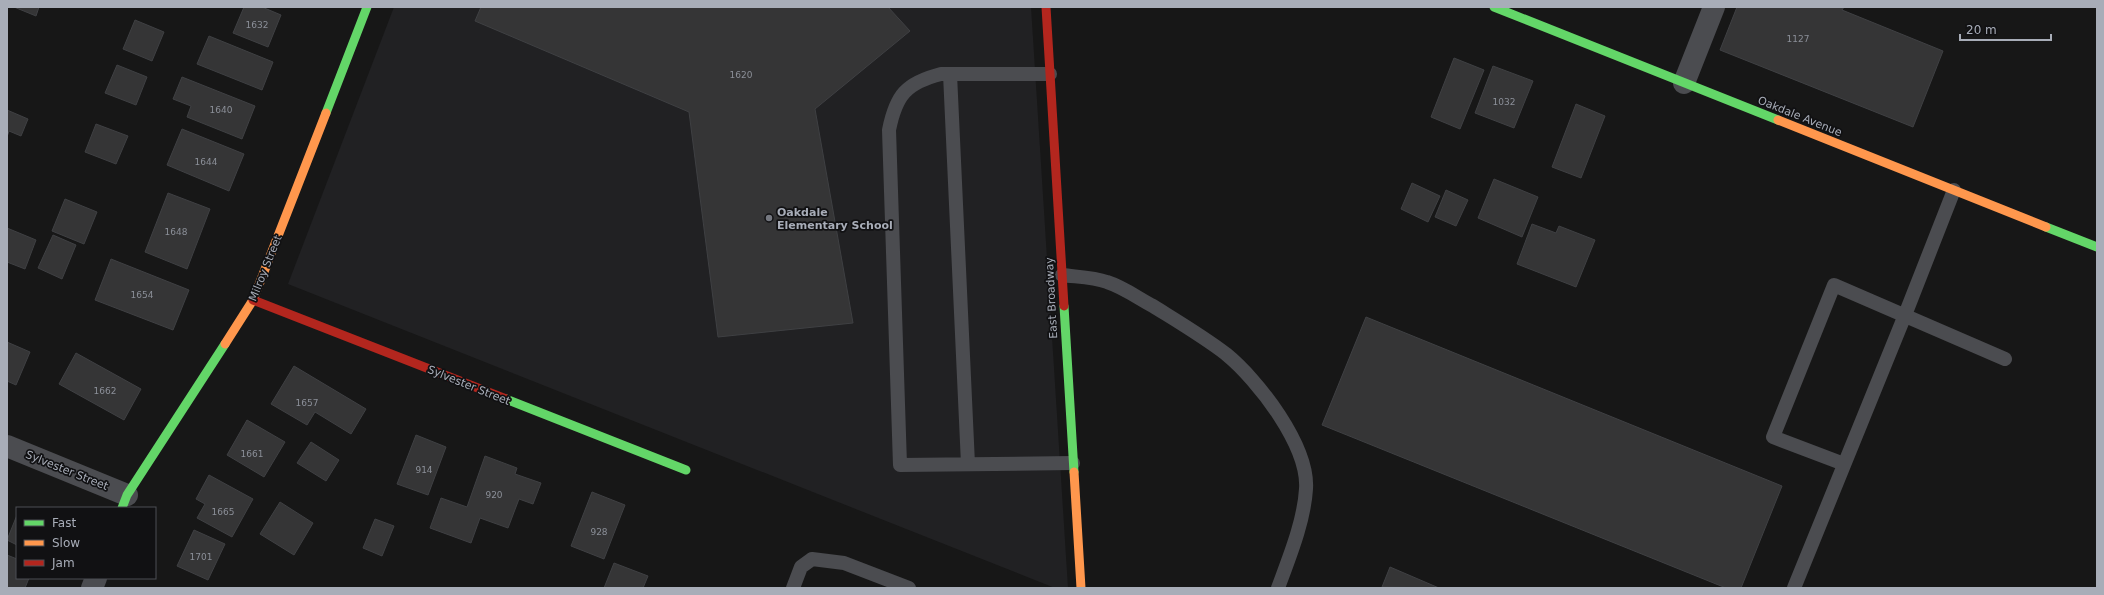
<svg xmlns="http://www.w3.org/2000/svg" width="2104" height="595" font-family="'DejaVu Sans',sans-serif">
<style>
.built{fill:#212123}
.building{fill:#353536;stroke:#3f4043}
.lines{fill:none;stroke-linecap:round;stroke-linejoin:round}
.lane{stroke:#4b4c50;stroke-width:14}
.street{stroke:#4b4c50;stroke-width:22}
.fast{stroke:#63d668;stroke-width:9}
.slow{stroke:#ff974d;stroke-width:9}
.jam{stroke:#b3261e;stroke-width:9}
.poi-dot{fill:#757880;stroke:#111113;stroke-width:1.5}
.labels{text-anchor:middle;stroke-width:3.5;stroke-linejoin:round;paint-order:stroke}
.number-label{font-size:9px;fill:#8b8f98}
.street-label{font-size:11px;fill:#a8adb8;stroke:#111113}
.poi-label{font-size:11px;font-weight:bold;fill:#a8adb8;stroke:#111113;text-anchor:start}
</style>
<rect width="100%" height="100%" fill="#171717"/>
<!-- built -->
<path class="built" d="M394,7H1031L1068,588H1055L288,284Z"/>
<!-- building -->
<path class="building" d="M14,7H39L36,16Z
M244,7H262L281,15L268,47L233,33Z
M481,7H888L910,31L815,109L853,323L718,337L689,112L475,21Z
M1737,7H1844L1842,10L1943,51L1913,127L1720,50Z
M135,20L164,32L152,61L123,49Z
M209,36L273,62L262,90L197,64Z
M1454,58L1484,70L1460,129L1431,117Z
M117,65L147,77L136,105L105,93Z
M1493,66L1533,81L1514,128L1475,113Z
M182,77L255,106L242,139L187,117L191,106L173,99Z
M1576,104L1605,116L1581,178L1552,167Z
M7,110L28,119L21,136L9,131L7,137Z
M96,124L128,136L116,164L85,152Z
M182,129L244,154L229,191L167,165Z
M1494,179L1538,197L1522,237L1478,218Z
M1412,183L1440,196L1428,222L1401,209Z
M1446,190L1468,200L1456,226L1435,217Z
M168,193L210,209L187,269L145,252Z
M65,199L97,212L84,244L52,231Z
M1532,224L1556,233L1559,226L1595,240L1576,287L1517,264Z
M7,228L36,240L25,269L7,262Z
M53,235L76,245L62,279L38,268Z
M111,259L189,290L173,330L95,300Z
M1366,317L1782,486L1741,588H1726L1322,425Z
M7,342L30,352L16,385L7,381Z
M76,353L141,389L124,420L59,384Z
M294,366L366,409L351,434L315,412L307,425L271,404Z
M247,420L285,442L264,477L227,455Z
M416,435L446,447L428,495L397,484Z
M311,442L339,460L326,481L297,463Z
M485,456L517,468L515,474L541,483L533,504L519,499L508,528L480,518L471,543L430,528L441,498L467,507Z
M209,475L253,499L232,537L197,518L205,504L196,499Z
M592,492L625,505L604,559L571,546Z
M280,502L313,523L294,555L260,534Z
M17,515V545L7,540Z
M375,519L394,526L382,556L363,548Z
M194,530L225,544L208,580L177,566Z
M7,555L17,559V578H29L25,588H7Z
M614,563L648,576L643,588H604Z
M1390,567L1439,588L1382,587Z"/>
<g class="lines">
<!-- lane -->
<path class="lane" d="M950,74L968,464
M1050,74H941C906,83 896,95 889,130L900,465L1073,463
M1062,275C1077,277 1093,277 1107,282C1123,287 1138,298 1153,306C1177,321 1204,337 1226,354C1258,380 1309,446 1306,489C1304,522 1289,558 1278,588
M1844,464L1773,437L1834,285L2005,359
M793,588L801,567L812,559L844,563L909,588
M1794,588L1905,315L1954,190"/>
<!-- street -->
<path class="street" d="M1684,83L1714,7
M7,446L127,495
M92,588L96,578"/>
<!-- fast -->
<path class="fast" d="M1494,7L1778,120
M326,113L367,7
M2046,227L2097,247
M1064,306L1074,472
M506,399L686,470
M122,508L127,495L225,344"/>
<!-- slow -->
<path class="slow" d="M1778,120L2046,227
M225,344L253,300L326,113
M1074,472L1081,588"/>
<!-- jam -->
<path class="jam" d="M1046,7L1064,306
M253,300L506,399"/>
</g>
<!-- markers -->
<circle class="poi-dot" cx="769" cy="218" r="4"/>
<g class="labels">
<!-- number labels -->
<g class="number-label">
<text x="257" y="28">1632</text>
<text x="1798" y="42">1127</text>
<text x="741" y="78">1620</text>
<text x="1504" y="105">1032</text>
<text x="221" y="113">1640</text>
<text x="206" y="165">1644</text>
<text x="176" y="235">1648</text>
<text x="142" y="298">1654</text>
<text x="105" y="394">1662</text>
<text x="307" y="406">1657</text>
<text x="252" y="457">1661</text>
<text x="424" y="473">914</text>
<text x="494" y="498">920</text>
<text x="223" y="515">1665</text>
<text x="599" y="535">928</text>
<text x="201" y="560">1701</text>
</g>
<!-- street labels -->
<g class="street-label">
<text transform="translate(1800 116) rotate(22)" y="4">Oakdale Avenue</text>
<text transform="translate(265 268) rotate(-68)" y="4">Milroy Street</text>
<text transform="translate(1051 298) rotate(-93)" y="4">East Broadway</text>
<text transform="translate(469 385) rotate(22)" y="4">Sylvester Street</text>
<text transform="translate(67 470) rotate(22)" y="4">Sylvester Street</text>
</g>
<!-- poi labels -->
<g class="poi-label">
<text x="777" y="216">Oakdale<tspan x="777" dy="13">Elementary School</tspan></text>
</g>
</g>
<!-- border -->
<rect width="2104" height="595" fill="none" stroke="#a8adb8" stroke-width="16"/>
<!-- legend -->
<rect x="16" y="507" width="140" height="72" fill="#111113" stroke="#4d4f55"/>
<rect x="24" y="520" width="20" height="6" fill="#63d668" stroke="#4d4f55"/>
<text x="52" y="527" font-size="12" fill="#a8adb8">Fast</text>
<rect x="24" y="540" width="20" height="6" fill="#ff974d" stroke="#4d4f55"/>
<text x="52" y="547" font-size="12" fill="#a8adb8">Slow</text>
<rect x="24" y="560" width="20" height="6" fill="#b3261e" stroke="#4d4f55"/>
<text x="52" y="567" font-size="12" fill="#a8adb8">Jam</text>
<!-- scale -->
<path d="M1960 34v6h91v-6" fill="none" stroke="#a8adb8" stroke-width="2"/>
<text x="1966" y="34" font-size="12" fill="#a8adb8" stroke="#111113" stroke-width="3" paint-order="stroke">20 m</text>
</svg>
